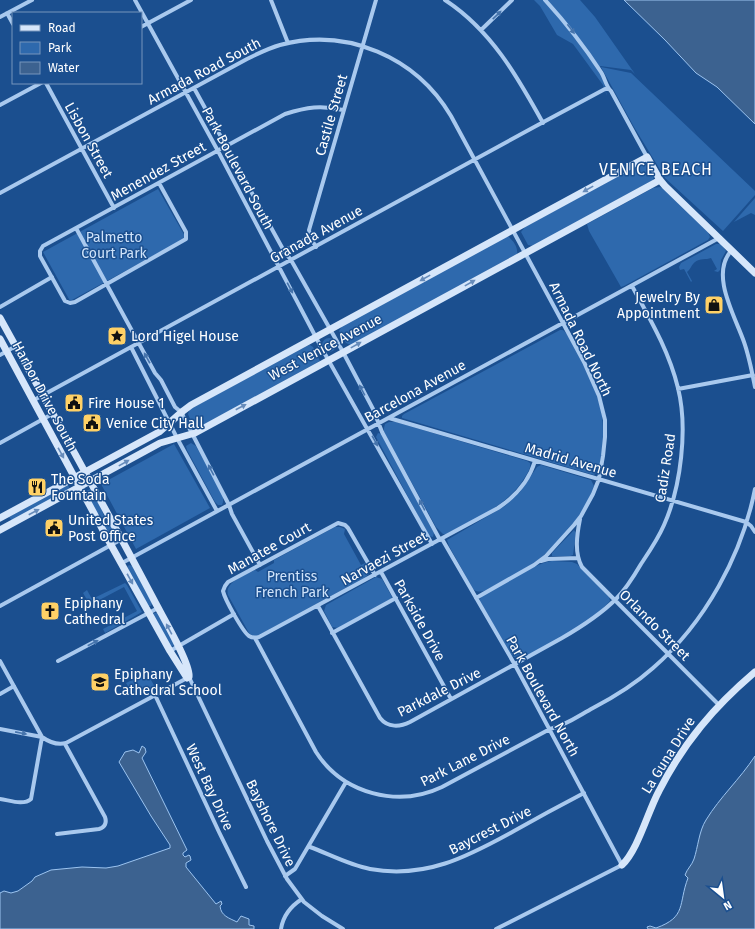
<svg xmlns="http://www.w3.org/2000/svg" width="755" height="929" font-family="'Fira Sans',sans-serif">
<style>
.green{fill:#2e69ad}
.water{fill:#3c6290;stroke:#9cc4f0}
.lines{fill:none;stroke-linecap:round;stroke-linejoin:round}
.street{stroke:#a9c9ee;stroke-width:4}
.secondary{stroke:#d6e6fa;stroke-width:7}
.oneway{fill:#4674ac}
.oneway2{fill:#668bba}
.labels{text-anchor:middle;stroke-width:3;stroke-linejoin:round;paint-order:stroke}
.street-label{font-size:14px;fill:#fff;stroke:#1b4f8f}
.park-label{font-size:14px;fill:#cfe3fa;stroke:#1b4f8f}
.poi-label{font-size:14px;fill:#fff;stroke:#1b4f8f;text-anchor:start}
.quarter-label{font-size:16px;letter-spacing:1px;fill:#fff;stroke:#1b4f8f}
</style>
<rect width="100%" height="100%" fill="#1b4f8f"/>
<!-- green -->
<path class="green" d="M534,0H580L595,17L635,74L631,70L600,66L607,96L603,85L573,44L557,35L540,6Z
M601,67L631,73L755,191V195L723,231L665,178L634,127Z
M642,163L648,164L654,176L653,180L533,246L528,245L521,232L525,227Z
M660,187L664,189L708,232L710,237L708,240L624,286L621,287L589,231L587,224L653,188Z
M158,189L186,238L70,301L43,252Z
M755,198V215L751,213L734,222Z
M505,237H509C514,242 518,247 517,254L351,345L346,343L339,331L342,326Z
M716,244H721L726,251L721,260L720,270L718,272L714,271L717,269L711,258C706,260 700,258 695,262C691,265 691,269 687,272L692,281L691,282L684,269L680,270L679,267L681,263Z
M560,330C563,330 563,330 565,332C575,343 599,395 601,410C604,422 605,468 594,475L402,418V416L404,414Z
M322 345a7 7 0 1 1 14 0a7 7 0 1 1-14 0Z
M310,345L313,347L320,361L198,428L193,426L188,414L190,409L307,346Z
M389,422H396L527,461L530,463C531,468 528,472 525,477C508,506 474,519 446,534H443L436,527L384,432V428L385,424Z
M378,433L381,434L434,533L433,537L429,536L376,437Z
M191,443L196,446L223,496V502L222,505H218L215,502L187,450L186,446Z
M174,444L210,508L136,549L101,484Z
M541,465L591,480L594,486C585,513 558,546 535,562C519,573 501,582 484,591C480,592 476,592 473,589L449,546L447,540L505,506L520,492L537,467Z
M68,485L70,489L12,521L9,517Z
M90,489L102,509L103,514L108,523L112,526L117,536L112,539L105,529V524L100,515L96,512L86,491Z
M335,527H340L345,529L344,534L361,565L365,563L369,570V574L364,578L257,636H253L249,633L228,595C224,582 246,575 255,570L258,572L274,563V560Z
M574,530L576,533L573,555L570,556H552V553Z
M552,561L572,562L577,564L609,597L610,601C590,623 551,643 524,657C519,659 515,659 511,654L480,602V599L482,596C498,587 535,563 552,561Z
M129,565L132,566L152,603L151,606H148L127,567Z
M376,577L382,579L392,597L391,599L338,628L332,627L324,611L326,605Z
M125,583L127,585L142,612L105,633L103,629L137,611L124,587L90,605L83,593L87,590L92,599Z
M154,613H157L175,645L171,647L153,615Z
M147,673L155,687L146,692L144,689L133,695L126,683Z"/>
<!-- water -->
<path class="water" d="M624,0H755V124L717,87L696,73L665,40Z
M142,746L145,748L146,752L142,758L187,850L183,853V855L185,857L189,855L190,856L191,860L186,863V867L216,904L221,901L222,904L220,906C221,916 229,918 237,922L241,916L249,919V925L254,926V929H0V893L4,891L11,893L18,891L32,881L35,877L51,870L82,867L106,868L118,866L170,848V845L151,816L119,762L125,752L133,750L139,753Z
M755,756V929H648L647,927L650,926L656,928C687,917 678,904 688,878L685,875C687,869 692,865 694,859C698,847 699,831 706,820C720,797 740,779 755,756Z"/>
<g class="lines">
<!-- street -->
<path class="street" d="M135,0L218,151L321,347L432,544
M271,0L288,43
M445,0C491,30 517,76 543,123
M545,0C566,23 584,46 601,72C605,78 606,87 611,91L647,157
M7,13L13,24
M0,17L32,0
M141,27L191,0
M481,30L512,0
M46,83L114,208
M194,88L284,251L291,260L343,352L373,409L382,432L440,540
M0,105L41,83
M159,183L186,232V239L75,302L70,303L65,301L40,256V251L43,246L285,114C307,107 321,105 343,110
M0,193L247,59C257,54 269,48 280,45C347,27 416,57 451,116L584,362L599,396L605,420V437L603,456L599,479L593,494L581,516L574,525L546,556L534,565L476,598
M76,228L155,373L161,380L175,407L181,412L229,505L232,514L260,565
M316,247L310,237L309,230L376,0
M731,251C710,275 735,316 744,342C749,356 752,372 755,387
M274,256L310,237
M0,307L52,277
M131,347L177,438L217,511
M0,355L16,346
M678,389L753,375
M34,400L536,126L605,89H609
M389,418L746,522L751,526L755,532
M0,443L54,413
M580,519C577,534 574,553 582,567L719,705
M442,539L515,665L622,865L496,929
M541,561L548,559L578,558
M122,563L719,238
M381,572L451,699
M375,575L348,528L345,525L338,523L228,582L225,586L223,591C225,600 243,632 249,636C252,638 255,638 259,637L498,508C516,496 529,481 535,461
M0,606L122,539
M318,606L380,718C388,728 400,727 410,722L562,638C581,627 601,614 616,599C626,589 634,576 641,564C649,552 658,539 664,525C681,487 688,428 678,388C669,351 650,319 632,286
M332,633L396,598
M255,638L316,752C343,794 398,808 442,787L550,729C565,726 580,715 593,708C614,697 635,684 653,668C705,623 742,555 755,489
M170,651L234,614
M0,661L42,737
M58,661L158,608
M0,694L14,686
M155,695L219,832L246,887
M0,729L42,737C49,742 58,745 66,743L189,677L267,841L287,879L304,902L322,916L343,929
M0,799C9,800 23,806 31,799L42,737
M57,834L99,829C105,827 107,823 105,817L65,744
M310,847C329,854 349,865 370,869C425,879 467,857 514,831C537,818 561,805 584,793
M285,876L295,869L346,782
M281,929C283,916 291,906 302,899"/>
<!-- secondary -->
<path class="secondary" d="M0,318C52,412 104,505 154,600C161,614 191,664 189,677
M0,339L111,545L170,651L187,678
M0,518L159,432L183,411L191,405L647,157L660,180L665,186L755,273
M0,530L160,443L195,433L660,180
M622,865C638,850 648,811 659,791C684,742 714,707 755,672"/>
</g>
<!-- one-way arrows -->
<defs><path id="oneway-solid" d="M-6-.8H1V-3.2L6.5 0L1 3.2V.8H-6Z"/></defs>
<g class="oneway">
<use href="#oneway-solid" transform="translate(497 15) rotate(-44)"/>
<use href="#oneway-solid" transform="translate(571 29) rotate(53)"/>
<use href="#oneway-solid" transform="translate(290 288) rotate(62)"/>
<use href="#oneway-solid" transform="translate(147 358) rotate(-119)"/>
<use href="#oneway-solid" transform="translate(362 390) rotate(-118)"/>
<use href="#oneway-solid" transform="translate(375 441) rotate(61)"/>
<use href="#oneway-solid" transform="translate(211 470) rotate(-118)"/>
<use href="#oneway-solid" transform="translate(422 505) rotate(-118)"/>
<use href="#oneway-solid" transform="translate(93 643) rotate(-28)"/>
<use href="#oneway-solid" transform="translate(21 733) rotate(11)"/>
</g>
<g class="oneway2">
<use href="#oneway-solid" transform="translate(588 189) rotate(151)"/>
<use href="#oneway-solid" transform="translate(425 278) rotate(151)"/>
<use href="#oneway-solid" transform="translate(470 283) rotate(-29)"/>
<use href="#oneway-solid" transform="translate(356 345) rotate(-29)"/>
<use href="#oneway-solid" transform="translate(241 407) rotate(-28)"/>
<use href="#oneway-solid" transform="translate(61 453) rotate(61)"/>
<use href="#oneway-solid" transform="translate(124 463) rotate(-29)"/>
<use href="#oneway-solid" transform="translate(34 512) rotate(-28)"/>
<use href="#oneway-solid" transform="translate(130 579) rotate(61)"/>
<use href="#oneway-solid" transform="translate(169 629) rotate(-118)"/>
</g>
<!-- icons -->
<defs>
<symbol id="shop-square" viewBox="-11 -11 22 22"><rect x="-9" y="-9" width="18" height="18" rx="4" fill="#ffd166" stroke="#1b4f8f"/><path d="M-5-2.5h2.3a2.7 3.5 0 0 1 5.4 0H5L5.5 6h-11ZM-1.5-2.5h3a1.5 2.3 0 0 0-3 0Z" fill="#111"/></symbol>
<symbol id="sight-square" viewBox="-11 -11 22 22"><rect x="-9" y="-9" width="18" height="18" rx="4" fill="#ffd166" stroke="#1b4f8f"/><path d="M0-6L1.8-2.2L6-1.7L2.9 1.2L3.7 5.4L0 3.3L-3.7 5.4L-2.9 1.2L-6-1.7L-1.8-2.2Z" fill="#111"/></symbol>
<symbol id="civic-square" viewBox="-11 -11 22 22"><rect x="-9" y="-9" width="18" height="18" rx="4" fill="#ffd166" stroke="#1b4f8f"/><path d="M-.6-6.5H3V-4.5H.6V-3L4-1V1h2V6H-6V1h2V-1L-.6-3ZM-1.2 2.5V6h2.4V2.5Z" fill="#111"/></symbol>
<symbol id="restaurant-square" viewBox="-11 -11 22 22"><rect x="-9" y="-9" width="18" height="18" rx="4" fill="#ffd166" stroke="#1b4f8f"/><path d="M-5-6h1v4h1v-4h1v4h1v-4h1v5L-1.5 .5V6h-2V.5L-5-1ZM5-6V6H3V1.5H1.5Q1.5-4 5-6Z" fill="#111"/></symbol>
<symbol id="church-square" viewBox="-11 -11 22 22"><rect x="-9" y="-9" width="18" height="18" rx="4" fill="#ffd166" stroke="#1b4f8f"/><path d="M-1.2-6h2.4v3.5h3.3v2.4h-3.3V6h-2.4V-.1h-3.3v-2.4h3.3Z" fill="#111"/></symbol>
<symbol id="school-square" viewBox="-11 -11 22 22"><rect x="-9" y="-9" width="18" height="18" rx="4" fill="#ffd166" stroke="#1b4f8f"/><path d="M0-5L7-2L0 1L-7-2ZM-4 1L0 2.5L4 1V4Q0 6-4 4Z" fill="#111"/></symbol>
</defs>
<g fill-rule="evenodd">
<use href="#shop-square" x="703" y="294" width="22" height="22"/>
<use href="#sight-square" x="106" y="325" width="22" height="22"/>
<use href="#civic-square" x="63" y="392" width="22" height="22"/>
<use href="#civic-square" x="81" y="412" width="22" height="22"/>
<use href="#restaurant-square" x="26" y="476" width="22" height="22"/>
<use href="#civic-square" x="43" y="517" width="22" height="22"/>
<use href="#church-square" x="39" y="600" width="22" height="22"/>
<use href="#school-square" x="89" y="671" width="22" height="22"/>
</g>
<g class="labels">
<!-- street labels -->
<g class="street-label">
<text transform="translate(204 71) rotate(-28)" y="5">Armada Road South</text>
<text transform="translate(331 115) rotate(-74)" y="5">Castile Street</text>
<text transform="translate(89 140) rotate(61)" y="5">Lisbon Street</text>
<text transform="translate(238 168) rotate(62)" y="5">Park Boulevard South</text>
<text transform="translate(158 171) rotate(-29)" y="5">Menendez Street</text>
<text transform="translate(316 234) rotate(-29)" y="5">Granada Avenue</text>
<text transform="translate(581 339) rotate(64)" y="5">Armada Road North</text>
<text transform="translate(325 347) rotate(-28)" y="5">West Venice Avenue</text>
<text transform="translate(415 391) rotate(-29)" y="5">Barcelona Avenue</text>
<text transform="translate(45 396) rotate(62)" y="5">Harbor Drive South</text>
<text transform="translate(571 460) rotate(16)" y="5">Madrid Avenue</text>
<text transform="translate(665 468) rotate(-81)" y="5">Cadiz Road</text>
<text transform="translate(269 548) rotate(-29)" y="5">Manatee Court</text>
<text transform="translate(384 558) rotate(-29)" y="5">Narvaezi Street</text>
<text transform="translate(420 620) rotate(61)" y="5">Parkside Drive</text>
<text transform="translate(655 625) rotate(45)" y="5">Orlando Street</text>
<text transform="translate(439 692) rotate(-27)" y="5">Parkdale Drive</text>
<text transform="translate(543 696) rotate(61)" y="5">Park Boulevard North</text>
<text transform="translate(668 755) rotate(-58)" y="5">La Guna Drive</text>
<text transform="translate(465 760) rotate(-27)" y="5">Park Lane Drive</text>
<text transform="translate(210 787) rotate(65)" y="5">West Bay Drive</text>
<text transform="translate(271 823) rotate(64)" y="5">Bayshore Drive</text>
<text transform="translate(490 830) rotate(-27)" y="5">Baycrest Drive</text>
</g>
<!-- park labels -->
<g class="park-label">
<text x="114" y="242">Palmetto<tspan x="114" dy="16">Court Park</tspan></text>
<text x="292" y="581">Prentiss<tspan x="292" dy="16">French Park</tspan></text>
</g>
<!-- poi labels -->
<g class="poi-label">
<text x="700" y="302" text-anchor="end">Jewelry By<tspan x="700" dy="16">Appointment</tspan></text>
<text x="131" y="341">Lord Higel House</text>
<text x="88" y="408">Fire House 1</text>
<text x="106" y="428">Venice City Hall</text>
<text x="51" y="484">The Soda<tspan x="51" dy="16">Fountain</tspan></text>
<text x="68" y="525">United States<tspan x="68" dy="16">Post Office</tspan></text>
<text x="64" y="608">Epiphany<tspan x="64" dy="16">Cathedral</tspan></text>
<text x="114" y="679">Epiphany<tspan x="114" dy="16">Cathedral School</tspan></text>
</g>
<!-- quarter labels -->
<g class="quarter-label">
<text x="656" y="175">VENICE BEACH</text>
</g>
</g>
<!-- legend -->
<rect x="12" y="12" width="130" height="72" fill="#1b4f8f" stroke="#7695bc"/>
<rect x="20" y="25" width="20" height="6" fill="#d6e6fa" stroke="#7695bc"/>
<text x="48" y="32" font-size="12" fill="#ffffff">Road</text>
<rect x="20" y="42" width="20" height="12" fill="#2e69ad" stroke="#7695bc"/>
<text x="48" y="52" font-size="12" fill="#ffffff">Park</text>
<rect x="20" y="62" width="20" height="12" fill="#3c6290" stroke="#7695bc"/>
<text x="48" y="72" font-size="12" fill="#ffffff">Water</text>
<!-- north arrow -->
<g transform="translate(723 897) rotate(151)" stroke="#1b4f8f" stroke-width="3" paint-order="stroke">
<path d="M0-3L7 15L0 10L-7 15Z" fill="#ffffff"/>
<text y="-6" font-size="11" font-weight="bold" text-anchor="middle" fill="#ffffff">N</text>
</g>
</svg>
